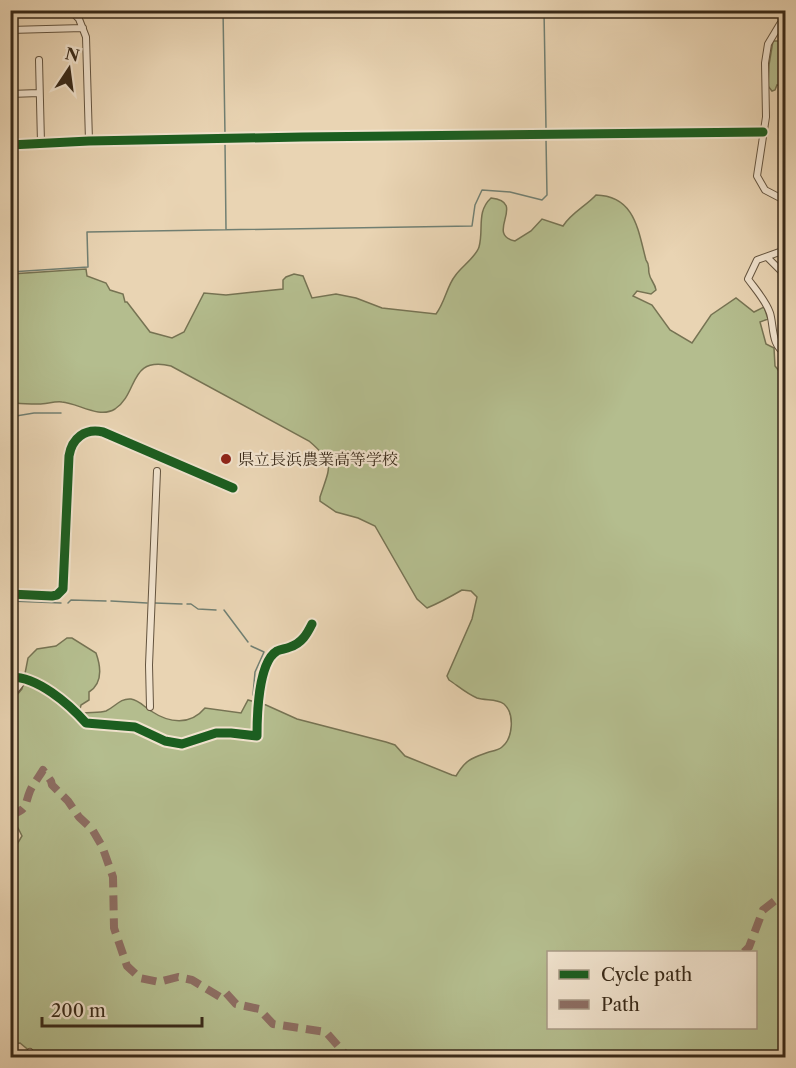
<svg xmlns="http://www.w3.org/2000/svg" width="796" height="1068" font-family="'Libre Caslon Text','Noto Serif JP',serif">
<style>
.green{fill:#b4bd8e;stroke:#767353;stroke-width:1.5;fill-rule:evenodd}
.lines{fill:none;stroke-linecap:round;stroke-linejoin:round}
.stream{stroke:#717f72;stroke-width:1.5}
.street-casing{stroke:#64543f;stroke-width:8}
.secondary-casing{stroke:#382918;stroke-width:10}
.street{stroke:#f1e3ce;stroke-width:6}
.secondary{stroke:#f1e3ce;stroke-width:8}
.quiet{stroke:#8d6e63;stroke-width:8;stroke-dasharray:15 8;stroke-linecap:butt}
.cycleway-casing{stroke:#f1e3ce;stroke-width:13}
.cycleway{stroke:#1b5e20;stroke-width:9}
.poi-dot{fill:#8f2418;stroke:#f1e3ce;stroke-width:2}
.labels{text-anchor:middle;stroke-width:4.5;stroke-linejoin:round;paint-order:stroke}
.poi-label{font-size:16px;fill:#382918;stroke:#f1e3ce;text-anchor:start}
</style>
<rect width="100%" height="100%" fill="#e9d4b3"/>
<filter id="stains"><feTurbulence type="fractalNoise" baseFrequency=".00333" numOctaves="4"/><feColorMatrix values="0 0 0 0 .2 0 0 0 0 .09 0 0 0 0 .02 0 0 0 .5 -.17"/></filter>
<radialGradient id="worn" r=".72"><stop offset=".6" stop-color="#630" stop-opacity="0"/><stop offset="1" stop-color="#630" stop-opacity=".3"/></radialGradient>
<!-- green -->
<path class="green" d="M785,28V87L777,85L775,90L772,91L768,86L769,65L773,41H779Z
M596,195C635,196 638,230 646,260C650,265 648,267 649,273C650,280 655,283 656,290L651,294L637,291L633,296L652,305L670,330L692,343L711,315L736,298L754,312L764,307L768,319L760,322L766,344L774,348L775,366L779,371L786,387L785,1057H37L20,1043L11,1044L10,863L13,851L22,836L18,828L11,825V702L22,689L28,658L37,649L56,646L67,638H72L96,653C101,667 103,683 89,692V700L81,705L80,709L83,713C90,712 100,713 106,711C115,707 120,698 131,699C139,700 144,707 151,711C169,723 190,726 205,708L241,713L248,700L266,705L297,719L386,742L395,745L405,756L452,775L456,776C466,759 472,758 489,752C493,751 499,750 502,747C513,738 515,714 504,704C496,698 486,701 477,698C467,694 458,686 449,680L447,676L472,619L477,597L471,591L462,590C450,597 439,603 427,608L417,599L375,526L358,518L336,512L320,501V497C330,466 336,464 309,441L171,366C128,356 139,393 115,409C99,419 78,403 62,402C55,401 46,404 39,404C31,404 23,404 16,403L11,406V274L86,269L87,276L106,283L110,290L123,294L125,302H127L150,332L172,338L184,332L204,293L226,295L283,289V280L286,277L294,274L303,276L312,298L336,294L356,298L382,308L436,314C445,302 447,286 455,276C461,267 476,257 479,247C484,229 476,212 491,198C528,202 484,234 515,241L531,231L542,219L563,226C571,213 586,206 596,195ZM548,952H756V1028H548Z"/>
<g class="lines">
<!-- stream -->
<path class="stream" d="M223,10L225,135
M544,10L546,128
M225,143L226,229
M10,272L88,267L87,232L472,226L475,205L482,190L510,192L542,200L547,195L546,139
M10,417L34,413H61
M10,601L61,603
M111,601L147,603
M68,603L71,600L106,601
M155,603L182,604
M187,604H191L198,609L216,610
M224,610L248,642
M251,646L264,652L255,672L253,695L257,699"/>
<defs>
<path id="street" d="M70,10L79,19L86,37L89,141
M786,19L780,24L768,44L765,63L766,117L757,176L765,190L786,201
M10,30L83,28
M39,60L41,143
M10,94L39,93
M786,242L782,251L757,260L748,279C756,290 766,301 770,313C774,326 771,347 786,353
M767,257L786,276
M10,677C37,676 69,704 86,723L135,727L165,741L182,744L216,733H231L257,736C257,717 258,662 277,651C281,649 286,649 290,647C302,643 307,634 312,624
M10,697L25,678
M150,707L149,665L157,471
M24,1058L30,1052"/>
<path id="secondary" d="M10,145L89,141L302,137L763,132
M10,594L52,596L57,595L63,589L69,456C72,438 85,428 103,432L233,488"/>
</defs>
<!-- street casing -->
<use href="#street" class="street-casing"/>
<!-- secondary casing -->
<use href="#secondary" class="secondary-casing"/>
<!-- street -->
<use href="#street" class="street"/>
<!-- secondary -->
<use href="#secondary" class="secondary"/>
<!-- quiet -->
<path class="quiet" d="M10,815C28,810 24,806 30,791C33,784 39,777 43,770L51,781L52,785L68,801L79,817L92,829L102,846L113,877L114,928L127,966L140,978L159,982L178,977L192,980L220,997L226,993L236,1004L259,1009L273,1024L326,1032L347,1056L365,1058
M744,952L749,947L763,910L786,892"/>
<defs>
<path id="cycleway" d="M10,145L89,141L302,137L763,132
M10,594L52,596L57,595L63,589L69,456C72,438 85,428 103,432L233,488
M10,677C37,676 69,704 86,723L135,727L165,741L182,744L216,733H231L257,736C257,717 258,662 277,651C281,649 286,649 290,647C302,643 307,634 312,624"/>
</defs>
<!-- cycleway casing -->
<use href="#cycleway" class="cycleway-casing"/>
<!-- cycleway -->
<use href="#cycleway" class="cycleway"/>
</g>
<!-- markers -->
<circle class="poi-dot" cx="226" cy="459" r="6"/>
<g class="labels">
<!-- poi labels -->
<g class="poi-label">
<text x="238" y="465">県立長浜農業高等学校</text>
</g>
</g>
<!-- margin -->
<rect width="796" height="1068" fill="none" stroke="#e9d4b3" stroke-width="36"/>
<rect x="12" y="12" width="772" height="1044" fill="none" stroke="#382918" stroke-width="3"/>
<rect x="18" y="18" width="760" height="1032" fill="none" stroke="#382918" stroke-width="1.5"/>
<!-- legend -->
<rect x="547" y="951" width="210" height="78" fill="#f1e3ce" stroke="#a79985" stroke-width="1.5"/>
<rect x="559" y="970" width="30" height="9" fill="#1b5e20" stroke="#a79985" stroke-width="1.5"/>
<text x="601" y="981" font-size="18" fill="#382918">Cycle path</text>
<rect x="559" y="1000" width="30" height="9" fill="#8d6e63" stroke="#a79985" stroke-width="1.5"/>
<text x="601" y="1011" font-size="18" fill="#382918">Path</text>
<!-- north arrow -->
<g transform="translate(69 69) rotate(13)" stroke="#f1e3ce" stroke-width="4.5" paint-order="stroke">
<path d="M0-4.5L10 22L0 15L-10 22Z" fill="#382918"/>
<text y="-9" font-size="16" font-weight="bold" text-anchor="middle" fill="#382918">N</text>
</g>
<!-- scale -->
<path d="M42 1017v9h160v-9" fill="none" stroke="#382918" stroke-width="3"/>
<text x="51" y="1017" font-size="18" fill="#382918" stroke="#f1e3ce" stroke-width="4.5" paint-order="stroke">200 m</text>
<rect width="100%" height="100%" filter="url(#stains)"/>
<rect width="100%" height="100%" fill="url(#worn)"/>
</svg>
